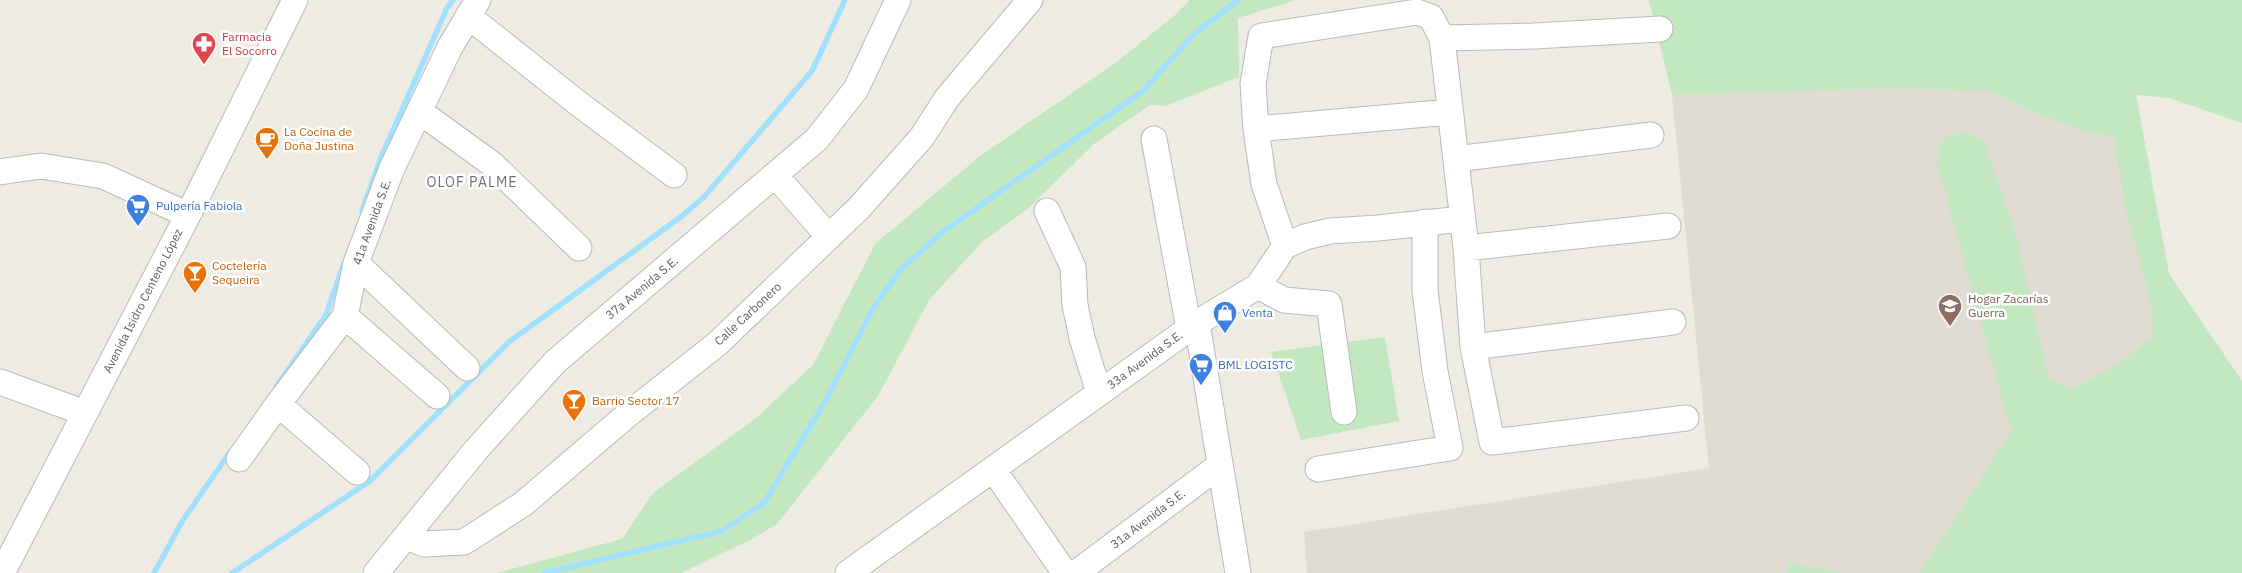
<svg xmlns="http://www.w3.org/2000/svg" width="2242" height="573" font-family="'IBM Plex Sans',sans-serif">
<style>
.education{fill:#e0dcd4}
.green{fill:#c3e7bf}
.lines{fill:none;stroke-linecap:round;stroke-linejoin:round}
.stream{stroke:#a2e0ff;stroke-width:5.5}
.minor-casing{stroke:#b6babe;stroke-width:27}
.minor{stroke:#fff;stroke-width:25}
.labels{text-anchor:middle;stroke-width:5;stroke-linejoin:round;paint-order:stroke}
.health-label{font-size:12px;fill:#be3a42;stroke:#fff;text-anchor:start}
.food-label{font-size:12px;fill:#c56008;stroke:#fff;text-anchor:start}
.shop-label{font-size:12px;fill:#366cbe;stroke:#fff;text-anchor:start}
.street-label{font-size:12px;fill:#5b6064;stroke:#fff}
.education-label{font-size:12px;fill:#785e54;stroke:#fff;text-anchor:start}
.neighbourhood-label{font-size:14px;letter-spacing:1px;fill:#6c7276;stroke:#fff}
</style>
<rect width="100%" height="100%" fill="#eeebe3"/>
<!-- education -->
<path class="education" d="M1896,88L2136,95L2169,274L2242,381V573H1307L1304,532L1709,468L1672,95Z"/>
<!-- green -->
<path class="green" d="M1190,0H1296L1238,18L1239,77L1166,106L1150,105L1095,143L1030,207L982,242L929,300L878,396L777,524L752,539L681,573H497L622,539L653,493L756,418L813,365L875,244L980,156L1114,64L1174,16Z
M1649,0H2242V123L2169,98L2136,95L2169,274L2242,381V573H1920L2011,432L1936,160L1944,138L1967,132L1984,142L2017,239L2048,377L2071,390L2118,364L2153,337L2151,303L2127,215L2113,137L2082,130L2031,111L1991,91L1896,88L1672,95Z
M1385,337L1399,421L1301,440L1271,352Z
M1790,564L1843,573H1787Z"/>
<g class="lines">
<!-- stream -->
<path class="stream" d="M362,211L382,155L447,8L453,0
M276,387L326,315L344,263
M154,573L183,520L230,452
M232,573L370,481L509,342L682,216L704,197L812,71L845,0
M544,573L722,531L764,503L825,402L874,307L902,268L944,231L1143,91L1193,35L1238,0"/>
<defs>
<path id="minor" d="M468,16L579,104L674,175
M1442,38L1534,36L1660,29
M419,111L492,164L579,248
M1256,129L1450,112
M1154,139L1189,329
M1456,159L1651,135
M0,172L41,166L103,176L188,215
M775,175L829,237
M1047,211L1073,267L1075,305L1082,338L1099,393
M1285,246L1264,184L1256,129L1253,84L1261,36L1417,12L1431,17L1442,38L1466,248L1473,347L1492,442L1686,418
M1466,248L1668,226
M356,263L467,368
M1258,286L1284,300L1329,304L1344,412
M345,316L437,396
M1197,323L1238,573
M1473,347L1673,322
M0,382L85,413
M278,404L357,472
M239,459L278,404L345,316L356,263L392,168L450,47L478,0
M993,469L1065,573
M1318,469L1450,448L1435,371L1425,290V222
M406,536L424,544L464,542L523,504L626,416L717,344L859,208L922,137L947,98L1030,0
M2,573L188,215L295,0
M376,573L476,450L555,362L817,139L856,89L898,0
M848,573L1197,323L1258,286L1285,246L1305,237L1330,231L1378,228L1462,219
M1076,573L1220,465"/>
</defs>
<!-- minor casing -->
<use href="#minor" class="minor-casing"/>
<!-- minor -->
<use href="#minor" class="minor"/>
</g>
<!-- icons -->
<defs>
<symbol id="pharmacy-pin" viewBox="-11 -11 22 30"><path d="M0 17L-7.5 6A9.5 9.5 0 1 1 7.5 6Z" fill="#e0444e" stroke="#fff"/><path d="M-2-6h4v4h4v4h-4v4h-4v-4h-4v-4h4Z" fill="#fff"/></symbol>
<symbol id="cafe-pin" viewBox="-11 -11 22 30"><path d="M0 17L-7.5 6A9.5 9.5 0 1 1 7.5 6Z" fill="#e8710a" stroke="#fff"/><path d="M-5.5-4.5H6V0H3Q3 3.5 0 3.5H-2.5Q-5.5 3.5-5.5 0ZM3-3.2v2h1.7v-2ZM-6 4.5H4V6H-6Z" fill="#fff"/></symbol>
<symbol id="supermarket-pin" viewBox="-11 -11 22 30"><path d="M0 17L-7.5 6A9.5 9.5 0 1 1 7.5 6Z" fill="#3f7fe0" stroke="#fff"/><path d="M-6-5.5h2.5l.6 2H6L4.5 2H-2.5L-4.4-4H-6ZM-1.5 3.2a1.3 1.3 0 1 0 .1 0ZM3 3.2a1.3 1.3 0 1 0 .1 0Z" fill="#fff"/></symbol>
<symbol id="bar-pin" viewBox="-11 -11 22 30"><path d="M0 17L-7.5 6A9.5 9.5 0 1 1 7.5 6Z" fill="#e8710a" stroke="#fff"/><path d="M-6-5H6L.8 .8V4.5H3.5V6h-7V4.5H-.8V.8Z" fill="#fff"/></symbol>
<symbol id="school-pin" viewBox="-11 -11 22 30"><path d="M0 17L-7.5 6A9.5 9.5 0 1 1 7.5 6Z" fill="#8d6e63" stroke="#fff"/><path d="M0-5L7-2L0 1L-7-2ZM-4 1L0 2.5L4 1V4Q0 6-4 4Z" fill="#fff"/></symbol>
<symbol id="shop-pin" viewBox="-11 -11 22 30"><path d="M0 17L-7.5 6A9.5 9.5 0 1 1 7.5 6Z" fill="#3f7fe0" stroke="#fff"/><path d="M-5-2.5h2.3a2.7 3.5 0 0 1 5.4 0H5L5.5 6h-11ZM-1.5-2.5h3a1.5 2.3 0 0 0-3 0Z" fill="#fff"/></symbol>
</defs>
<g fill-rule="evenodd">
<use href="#pharmacy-pin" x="190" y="30" width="28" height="38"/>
<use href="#cafe-pin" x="253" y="125" width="28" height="38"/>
<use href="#supermarket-pin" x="124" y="192" width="28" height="38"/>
<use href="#bar-pin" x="181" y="259" width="28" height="38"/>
<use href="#school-pin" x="1936" y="292" width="28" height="38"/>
<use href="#shop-pin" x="1211" y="299" width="28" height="38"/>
<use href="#supermarket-pin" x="1187" y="351" width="28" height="38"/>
<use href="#bar-pin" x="560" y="387" width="28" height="38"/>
</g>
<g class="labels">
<!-- health labels -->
<g class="health-label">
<text x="222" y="41">Farmacia<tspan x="222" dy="14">El Socorro</tspan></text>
</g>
<!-- food labels -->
<g class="food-label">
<text x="284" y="136">La Cocina de<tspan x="284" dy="14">Doña Justina</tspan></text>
<text x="212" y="270">Coctelería<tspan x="212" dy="14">Sequeira</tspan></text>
<text x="592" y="405">Barrio Sector 17</text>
</g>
<!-- shop labels -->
<g class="shop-label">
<text x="156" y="210">Pulpería Fabiola</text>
<text x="1242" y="317">Venta</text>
<text x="1218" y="369">BML LOGISTC</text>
</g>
<!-- street labels -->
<g class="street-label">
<text transform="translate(372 222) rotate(-70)" y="4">41a Avenida S.E.</text>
<text transform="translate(642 288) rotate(-40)" y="4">37a Avenida S.E.</text>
<text transform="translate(143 301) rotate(-63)" y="4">Avenida Isidro Centeno López</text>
<text transform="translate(748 314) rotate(-43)" y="4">Calle Carbonero</text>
<text transform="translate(1145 360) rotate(-36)" y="4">33a Avenida S.E.</text>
<text transform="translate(1148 519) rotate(-37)" y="4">31a Avenida S.E.</text>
</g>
<!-- education labels -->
<g class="education-label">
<text x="1968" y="303">Hogar Zacarías<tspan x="1968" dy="14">Guerra</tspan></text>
</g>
<!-- neighbourhood labels -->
<g class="neighbourhood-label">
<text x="472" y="187">OLOF PALME</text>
</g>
</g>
</svg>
